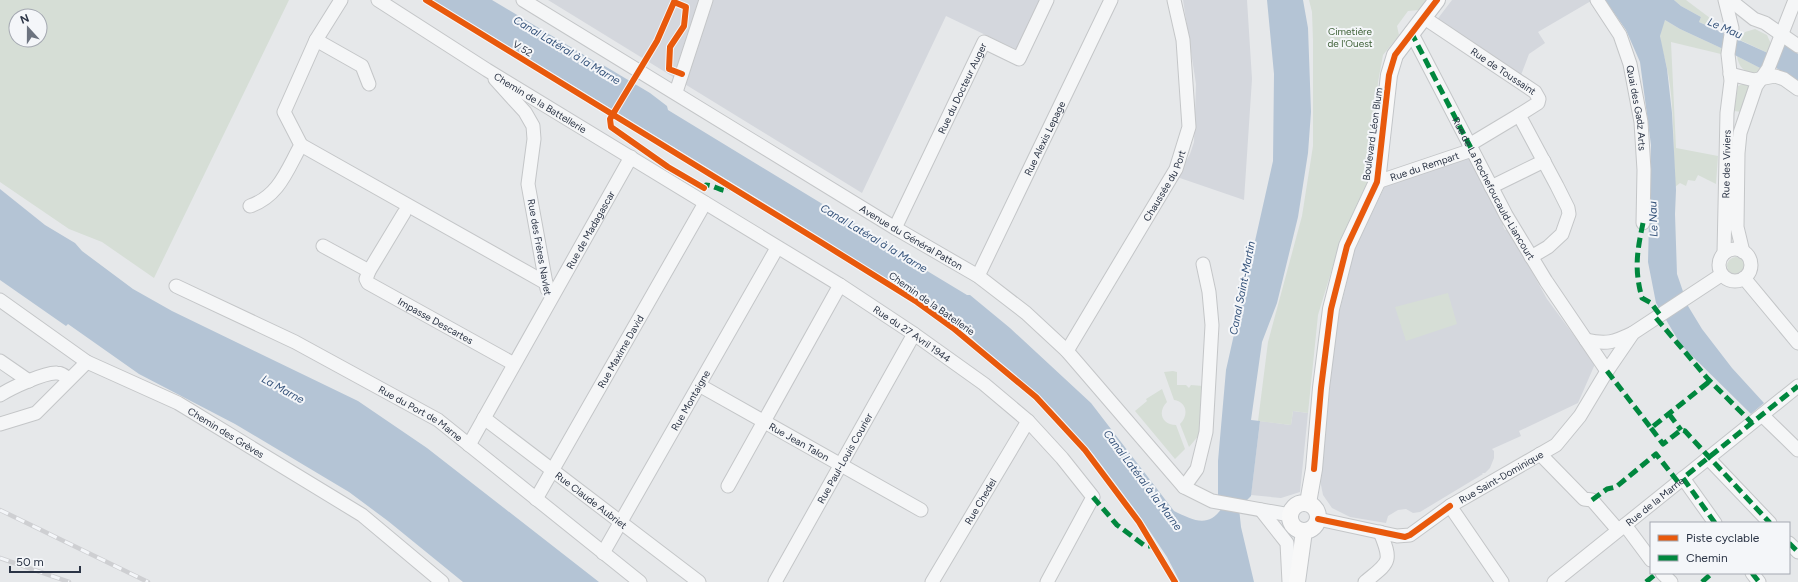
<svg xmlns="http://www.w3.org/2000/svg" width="1798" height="582" font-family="Figtree,sans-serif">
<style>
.built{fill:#d4d7dd}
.green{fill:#d6ded6;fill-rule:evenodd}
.water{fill:#b4c4d5}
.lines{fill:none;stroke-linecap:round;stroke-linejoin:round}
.minor-casing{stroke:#c4c6c8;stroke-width:15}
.major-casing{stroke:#c2c5c8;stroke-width:18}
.minor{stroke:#f5f6f7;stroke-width:13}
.major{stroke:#f8f8f8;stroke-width:16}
.rail-casing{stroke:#cecfd2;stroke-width:4.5}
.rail{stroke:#f4f6f9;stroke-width:3;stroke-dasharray:9;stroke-linecap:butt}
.quiet{stroke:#00873e;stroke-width:5;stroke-dasharray:10 5;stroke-linecap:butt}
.cycleway-casing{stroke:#f4f6f9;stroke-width:8}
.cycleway{stroke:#e8590c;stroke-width:6}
.labels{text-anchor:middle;stroke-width:4;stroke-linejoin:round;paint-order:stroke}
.park-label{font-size:10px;fill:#3f6138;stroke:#f4f6f9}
.street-label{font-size:10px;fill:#2b3445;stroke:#f4f6f9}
.water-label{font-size:11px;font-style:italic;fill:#34527a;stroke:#f4f6f9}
</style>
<rect width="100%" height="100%" fill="#e6e8ea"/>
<!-- built -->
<path class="built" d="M548,0H1040L1017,50L946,16L862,193Z
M1183,0H1247L1252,79L1244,200L1177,177L1190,154L1194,142L1196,84Z
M1452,0H1591V1L1538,32L1545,43L1529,54L1521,75L1436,21Z
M1470,156L1503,221V226L1505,230L1508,229L1547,299L1595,364L1578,403L1519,431L1521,436L1492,449L1494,451V458L1490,468L1485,473H1482L1483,474L1420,512L1413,513L1406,509L1398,510L1388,516L1386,523L1350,517L1332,508L1323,495L1320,480L1337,322L1355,248L1387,182Z
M1293,411L1308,413L1300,492L1281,498L1251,495L1260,421L1291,425Z"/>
<!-- green -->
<path class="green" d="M0,0H289L154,278L102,242L69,229L0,182ZM16,16H40V40H16Z
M1309,0H1426L1419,10L1408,11L1397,26L1399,35L1383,55L1378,82L1374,158L1368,182L1339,246L1318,315L1308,413L1293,411L1291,425L1258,421L1268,342L1302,216L1313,146V41L1312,12Z
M1674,0H1686L1718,24L1716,29L1699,22L1701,17L1681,6Z
M1665,20L1680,29L1721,48V54L1671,42L1676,148L1718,156L1716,184L1698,175L1695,181L1688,180L1686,186L1680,183L1675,187C1673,148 1675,100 1666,64C1663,50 1655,33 1665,20Z
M1755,29L1767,35L1771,44L1770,54L1740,40L1745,32Z
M1737,56L1762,69L1756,74C1744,72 1739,68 1737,56Z
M1743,84L1750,87L1742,112L1734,111L1738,86Z
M1727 266a9 9 0 1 1 18 0a9 9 0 1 1-18 0Z
M1448,293L1457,324L1406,341L1395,307Z
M1173,371L1177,372V385H1186L1189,388L1191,385L1203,386L1200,434L1189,447L1180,424C1189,415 1187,402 1174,400L1164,372Z
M1162,389L1167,402C1157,412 1162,425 1176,425L1185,449L1175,459L1135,411L1147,401L1146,399Z"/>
<!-- water -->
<path class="water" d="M433,0H492L599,64L603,65L650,93L667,106L668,110L908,256L909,260L967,295H970L1010,328L1091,403L1174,511C1195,521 1209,529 1224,505L1218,495V461L1226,370L1273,161L1274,74L1267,0H1303L1308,28L1311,112L1308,153L1298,217L1277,303L1262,342L1251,420L1260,421L1251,496L1239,508L1241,527L1254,582H1180L1167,557L1139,515L1094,455L1053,409L1001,366L960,326L780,212Z
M1605,0H1674L1681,6L1701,17L1699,22L1770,54H1776L1785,45L1798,54V83L1775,67L1762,69L1721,48L1680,29L1665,20L1660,36L1667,69L1672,113L1676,190L1675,214L1677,274L1688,306L1702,329L1732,368L1764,403L1751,414L1681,345L1656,303L1648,262L1651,145L1640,62L1626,30Z
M0,189L45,225L75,243L82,251L133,289L172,311L358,401L427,448L599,582H463L388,521L349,492L235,424L139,374L68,324L66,326L0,280Z"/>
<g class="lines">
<defs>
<g id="minor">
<path id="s1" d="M378,0L487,70L840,285L914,334L984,384L1028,421L1062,458L1093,497L1047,582"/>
<path id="s2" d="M523,0L895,228L978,276L1026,313L1067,351L1184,487L1212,501L1290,515"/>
<path id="s3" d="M1597,0L1620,35L1630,64L1641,122L1644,170L1643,223"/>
<path d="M1730,0L1754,19L1765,23L1798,46"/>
<path id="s4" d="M1423,17L1535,92L1539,99L1538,103L1519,115L1557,186L1568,208L1569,214L1562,234L1548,247L1531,257"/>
<path id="s5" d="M1411,32L1506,215L1546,281L1607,371"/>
<path d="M316,40L362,66L369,84"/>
<path d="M1730,74L1754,80L1775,76L1784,79L1798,89"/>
<path d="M495,79L525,112L533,126L534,139L528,184L547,289"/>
<path d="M676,92L706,0"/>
<path d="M301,145L546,283"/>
<path d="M1469,145L1519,115"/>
<path id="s6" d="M1377,182L1472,150"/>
<path d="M1491,187L1544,161"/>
<path d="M250,206C279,196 287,170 301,145L284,112L316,40L341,0"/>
<path id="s7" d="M404,213L369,271L366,279L368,283L514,364"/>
<path id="s8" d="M895,228L984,42L1019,59L1047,0"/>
<path d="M323,246L369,271"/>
<circle cx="1735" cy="265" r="16"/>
<path d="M1743,252L1737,227L1738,153L1740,133L1756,86L1768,69L1795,0"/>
<path id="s9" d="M1724,253L1727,113L1731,81L1728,54L1732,28L1725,0"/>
<path id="s10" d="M978,276L1111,0"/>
<path d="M1744,278L1798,343"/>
<path id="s11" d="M176,286L295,342L438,420L640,582"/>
<path id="s12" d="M0,300L87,362L178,403L362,515L442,582"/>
<path d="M1586,340C1607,345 1614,342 1633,333"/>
<path id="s13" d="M1067,351L1176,169L1189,127L1183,40L1174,0"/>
<path d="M0,361L29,381"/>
<path id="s14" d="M699,385L921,510"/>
<path d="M0,395C11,388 45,372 57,373C62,373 65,376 68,379"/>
<path d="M1762,415L1798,450"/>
<path id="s15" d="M484,418L699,582"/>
<path d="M0,424L36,413L87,362"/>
<path id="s16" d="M469,445L631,157"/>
<path d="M1540,454L1584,499L1592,500L1618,530"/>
<path d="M1708,458L1770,523"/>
<path d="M1683,478L1715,523"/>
<path d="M728,486L840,285"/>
<path d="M1184,487L1197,469L1206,432L1212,325L1209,292L1203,264"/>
<path id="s17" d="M536,499L705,203"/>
<path d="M1450,506L1502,582"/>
<path d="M1261,510L1287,543L1289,582"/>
<path id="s18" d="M1318,519L1397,536L1410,535L1450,506L1556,445L1580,416L1607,371L1633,333L1721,275"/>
<path d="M1625,525L1651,560"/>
<path d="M1789,543L1798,552"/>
<path id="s19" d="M603,553L777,248"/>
<path d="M1662,573L1671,582"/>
<path d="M1752,573L1759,582"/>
<path id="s20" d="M775,582L914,334"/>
<path id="s21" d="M932,582L1028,421"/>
<path d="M1365,582C1389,562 1393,563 1380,532"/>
<path id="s22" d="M1554,582L1798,386"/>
</g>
<path id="major" d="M1308,503L1314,469L1321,388L1331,309L1347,246L1377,182L1389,75L1395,55L1437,0
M1290 517a14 14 0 1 1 28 0a14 14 0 1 1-28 0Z
M1297,582L1304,531"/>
</defs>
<!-- minor casing -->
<use href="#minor" class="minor-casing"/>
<!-- major casing -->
<use href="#major" class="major-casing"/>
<!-- minor -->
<use href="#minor" class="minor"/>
<!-- major -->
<use href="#major" class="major"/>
<defs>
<path id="rail" d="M0,510L148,582
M0,558L69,582"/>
</defs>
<!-- rail casing -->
<use href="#rail" class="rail-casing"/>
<!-- rail -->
<use href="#rail" class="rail"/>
<!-- quiet -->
<path class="quiet" d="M1411,32L1472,150
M702,186L704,188L706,185C714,185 718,190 727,191L729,187
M1643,223C1637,252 1634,269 1642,298L1651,303L1660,315
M1656,318L1708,379L1752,423
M1607,371L1651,428L1710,381
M1669,414L1681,430
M1651,428L1663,444L1681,430L1685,431L1770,523
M1093,497L1117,525L1145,546H1155
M1592,500L1607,489L1616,487L1656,454L1678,482
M1715,523L1683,478L1798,386
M1789,543L1798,552
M1752,573L1759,582
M1646,582L1657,573
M1702,582L1712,573"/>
<defs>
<path id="cycleway" d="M426,0L819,241L917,302L953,328L1036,397L1085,450L1139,522L1175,582
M682,74L669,69L670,47L684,26L686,7L674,2L657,41L610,119L611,127L668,167L704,188
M1314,469L1321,388L1331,309L1347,246L1377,182L1389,75L1395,55L1437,0
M1318,519L1405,537L1410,535L1450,506"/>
</defs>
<!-- cycleway casing -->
<use href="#cycleway" class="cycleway-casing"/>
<!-- cycleway -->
<use href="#cycleway" class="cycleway"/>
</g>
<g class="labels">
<!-- park labels -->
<g class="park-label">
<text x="1350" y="35">Cimetière<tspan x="1350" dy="12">de l'Ouest</tspan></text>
</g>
<!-- street labels -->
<g class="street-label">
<text transform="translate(523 48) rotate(32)" y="4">V 52</text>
<text dy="4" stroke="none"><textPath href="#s4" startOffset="97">Rue de Toussaint</textPath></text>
<text dy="4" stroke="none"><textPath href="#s8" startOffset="155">Rue du Docteur Auger</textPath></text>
<text dy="4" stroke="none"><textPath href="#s1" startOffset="192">Chemin de la Battellerie</textPath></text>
<text dy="4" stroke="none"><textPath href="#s3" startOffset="117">Quai des Gadz Arts</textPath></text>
<text transform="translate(1372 134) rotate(-82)" y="4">Boulevard Léon Blum</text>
<text dy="4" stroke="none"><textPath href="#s10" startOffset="153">Rue Alexis Lepage</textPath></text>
<text dy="4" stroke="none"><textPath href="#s9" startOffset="89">Rue des Viviers</textPath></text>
<text dy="4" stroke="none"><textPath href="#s6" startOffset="50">Rue du Rempart</textPath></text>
<text dy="4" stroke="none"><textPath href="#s13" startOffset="192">Chaussée du Port</textPath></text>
<text dy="4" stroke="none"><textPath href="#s5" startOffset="177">Rue de La Rochefoucauld-Liancourt</textPath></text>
<text dy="4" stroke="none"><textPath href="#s16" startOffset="247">Rue de Madagascar</textPath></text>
<text dy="4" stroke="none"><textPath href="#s2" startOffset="455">Avenue du Général Patton</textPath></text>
<text transform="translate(540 247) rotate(80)" y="4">Rue des Frères Navlet</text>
<text transform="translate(932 303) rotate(35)" y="4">Chemin de la Batellerie</text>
<text dy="4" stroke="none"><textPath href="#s7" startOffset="158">Impasse Descartes</textPath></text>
<text dy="4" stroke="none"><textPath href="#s1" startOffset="630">Rue du 27 Avril 1944</textPath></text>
<text dy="4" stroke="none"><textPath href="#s17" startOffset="170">Rue Maxime David</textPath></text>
<text dy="4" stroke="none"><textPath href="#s19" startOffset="176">Rue Montaigne</textPath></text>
<text dy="4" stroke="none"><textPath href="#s11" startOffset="276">Rue du Port de Marne</textPath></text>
<text dy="4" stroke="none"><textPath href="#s12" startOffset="263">Chemin des Grèves</textPath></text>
<text dy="4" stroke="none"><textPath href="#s14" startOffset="115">Rue Jean Talon</textPath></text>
<text dy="4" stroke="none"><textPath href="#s20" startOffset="142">Rue Paul-Louis Courier</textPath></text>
<text dy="4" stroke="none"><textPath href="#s18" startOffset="202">Rue Saint-Dominique</textPath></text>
<text dy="4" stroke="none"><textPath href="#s15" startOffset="135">Rue Claude Aubriet</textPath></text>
<text dy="4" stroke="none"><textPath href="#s21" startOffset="94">Rue Chedel</textPath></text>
<text dy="4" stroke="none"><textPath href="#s22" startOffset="129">Rue de la Marne</textPath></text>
</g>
<!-- water labels -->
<g class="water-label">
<text transform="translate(1725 28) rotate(23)" y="4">Le Mau</text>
<text transform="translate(567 50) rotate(31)" y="4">Canal Latéral à la Marne</text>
<text transform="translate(1653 219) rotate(-92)" y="4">Le Nau</text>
<text transform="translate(874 238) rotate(31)" y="4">Canal Latéral à la Marne</text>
<text transform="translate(1242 288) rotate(-79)" y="4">Canal Saint-Martin</text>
<text transform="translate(283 389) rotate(29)" y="4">La Marne</text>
<text transform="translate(1143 480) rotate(53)" y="4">Canal Latéral à la Marne</text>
</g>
</g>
<!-- legend -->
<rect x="1650" y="522" width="140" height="52" fill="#f4f6f9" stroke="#a4a8b1"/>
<rect x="1658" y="535" width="20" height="6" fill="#e8590c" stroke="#a4a8b1"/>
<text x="1686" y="542" font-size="12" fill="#2b3445">Piste cyclable</text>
<rect x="1658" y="555" width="20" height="6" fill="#00873e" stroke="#a4a8b1"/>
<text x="1686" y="562" font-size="12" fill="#2b3445">Chemin</text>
<!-- north arrow -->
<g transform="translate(28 28) rotate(339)"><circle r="19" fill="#f4f6f9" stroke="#a4a8b1"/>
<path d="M0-3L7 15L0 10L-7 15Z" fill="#6c737f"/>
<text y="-6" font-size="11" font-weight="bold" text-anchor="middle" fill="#2b3445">N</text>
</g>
<!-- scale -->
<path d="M10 566v6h70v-6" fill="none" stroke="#2b3445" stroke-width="2"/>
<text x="16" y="566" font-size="12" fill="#2b3445" stroke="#f4f6f9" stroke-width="3" paint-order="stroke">50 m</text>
</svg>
